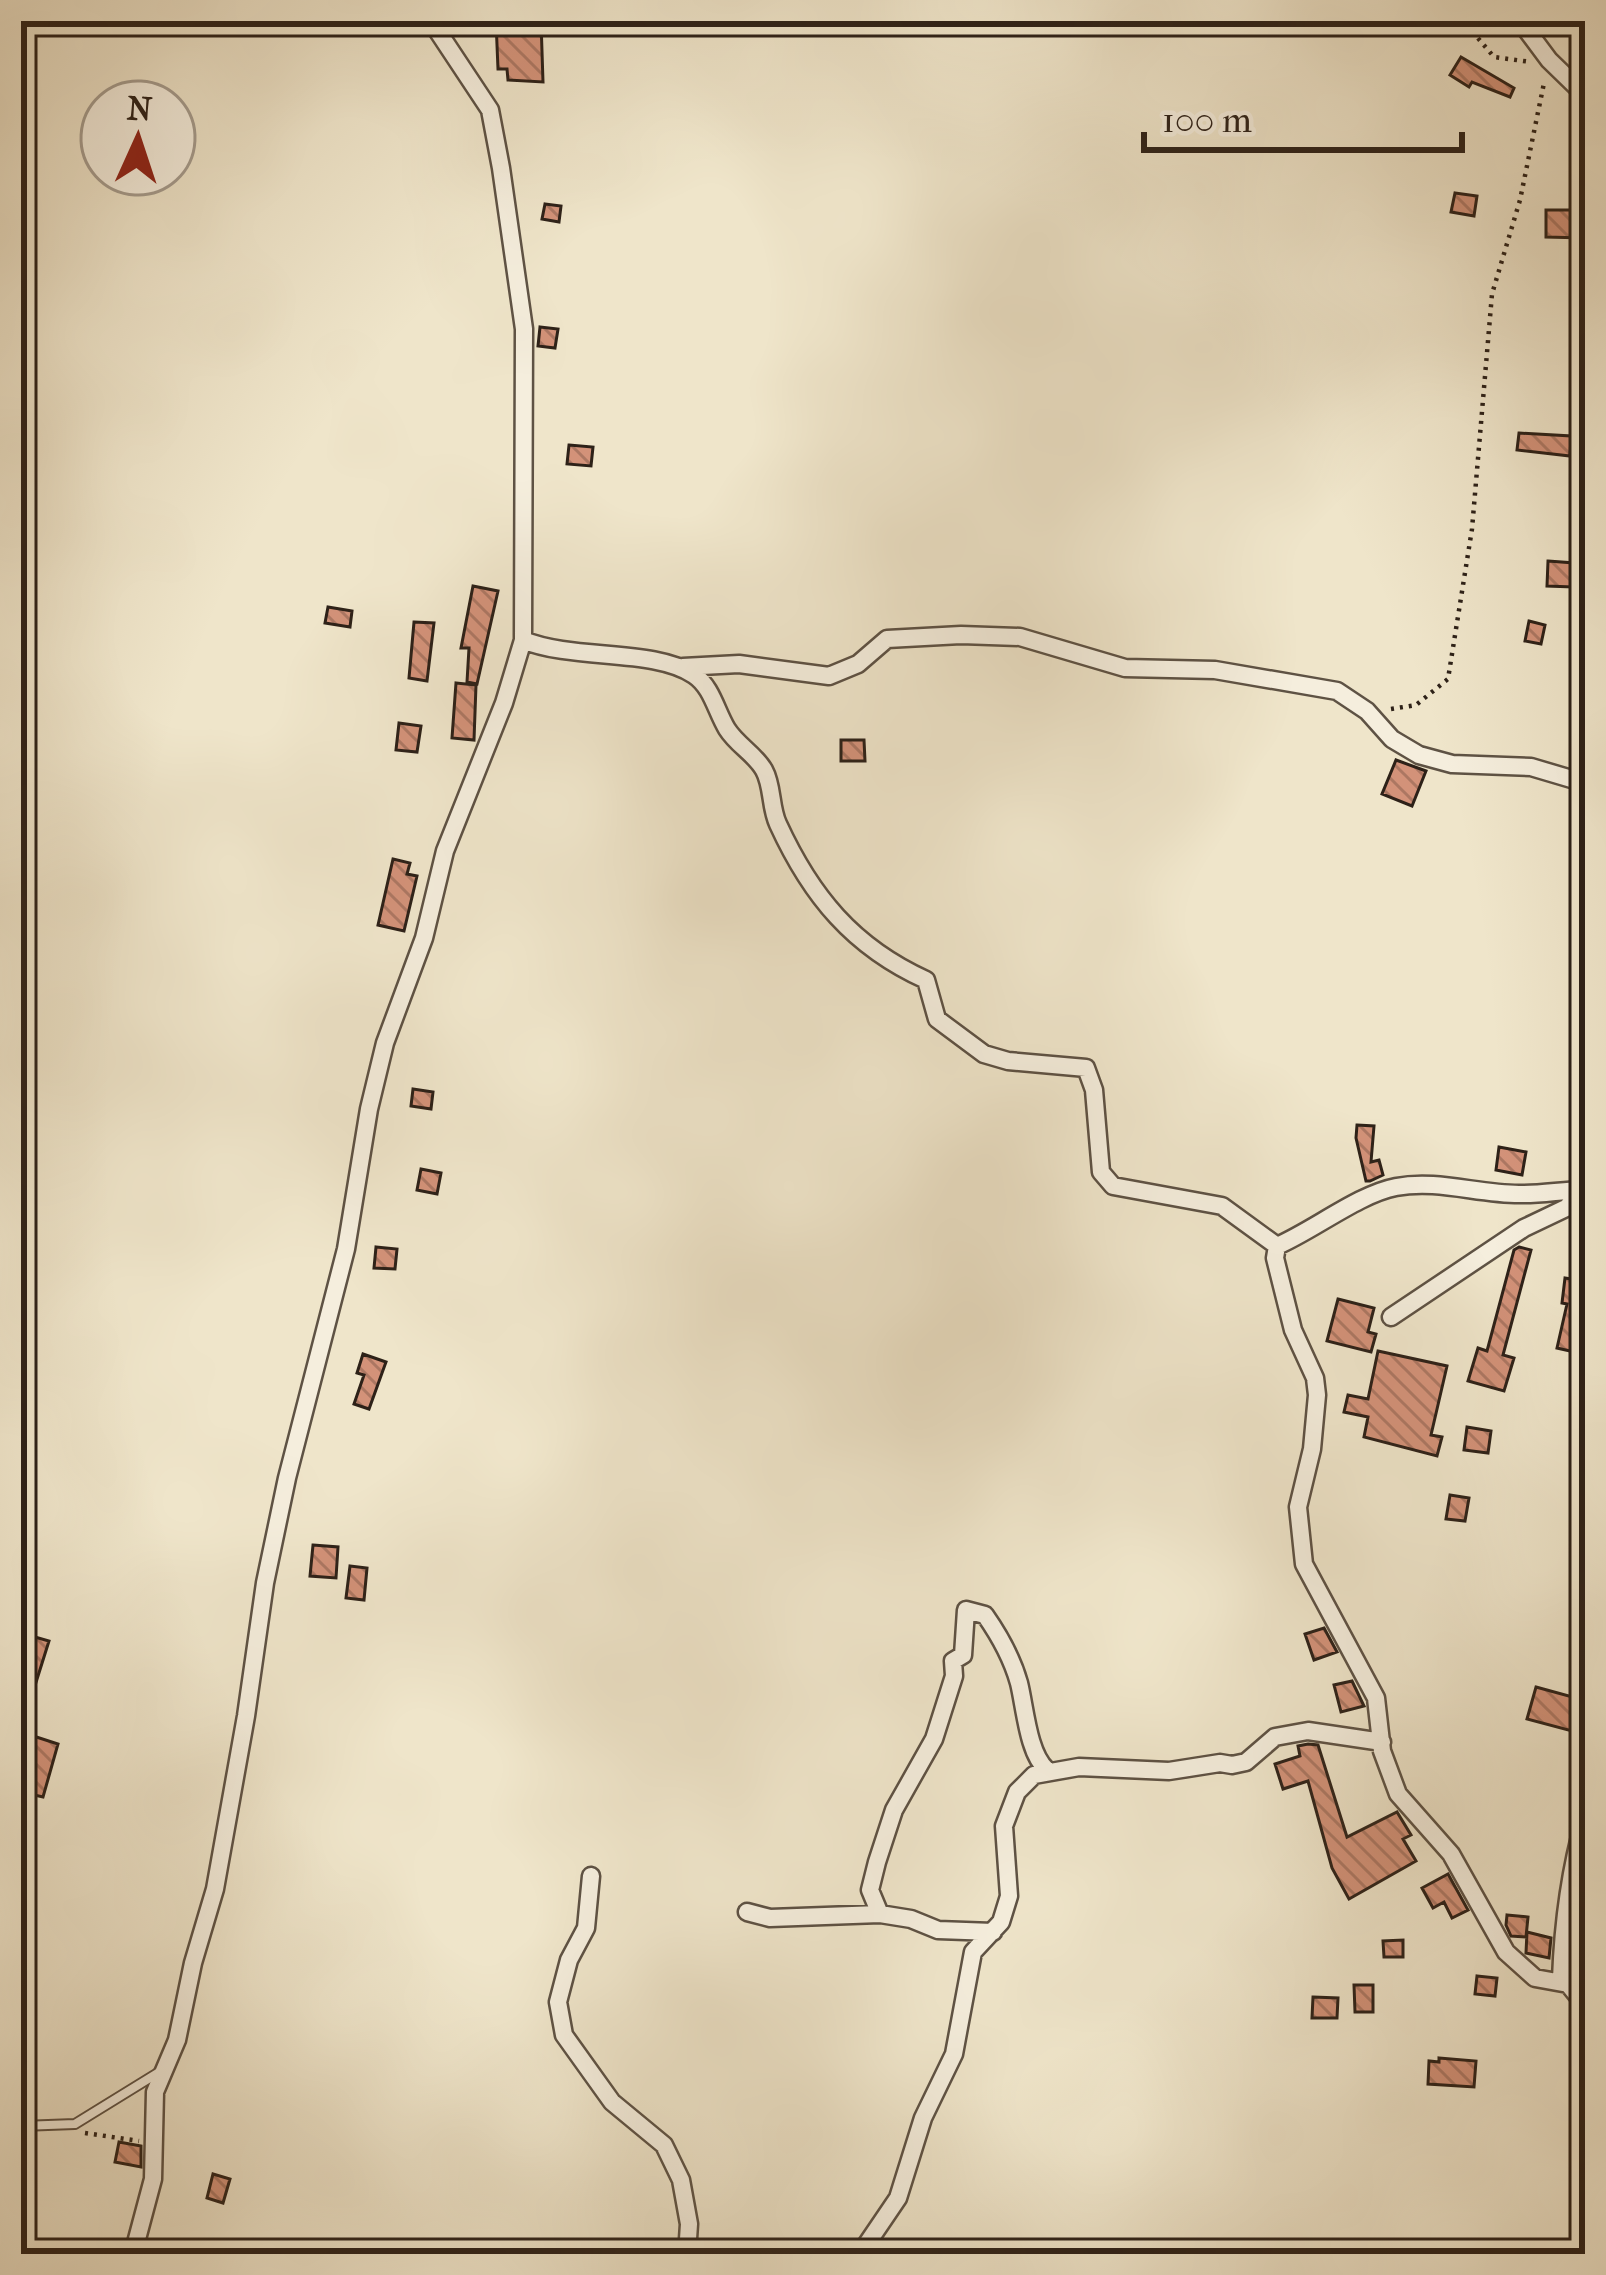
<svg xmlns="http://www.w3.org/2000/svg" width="1606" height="2275" font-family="'IM FELL French Canon',serif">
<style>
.building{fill:url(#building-back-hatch);stroke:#2d2118;stroke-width:3}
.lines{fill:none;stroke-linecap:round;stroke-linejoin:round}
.lane-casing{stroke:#5e5244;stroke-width:12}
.street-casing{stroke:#5e5244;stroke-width:21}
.path{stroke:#2d2118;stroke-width:4.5;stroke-dasharray:3 6;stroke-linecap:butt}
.lane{stroke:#f5eedd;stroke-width:8}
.street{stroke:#f5eedd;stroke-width:16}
</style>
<defs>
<pattern id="building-back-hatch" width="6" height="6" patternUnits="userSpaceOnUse" patternTransform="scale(3)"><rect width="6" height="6" fill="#d39279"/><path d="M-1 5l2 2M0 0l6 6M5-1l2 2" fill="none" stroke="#ac7762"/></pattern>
</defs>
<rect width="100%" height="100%" fill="#efe5ca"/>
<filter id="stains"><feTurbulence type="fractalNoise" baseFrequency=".00167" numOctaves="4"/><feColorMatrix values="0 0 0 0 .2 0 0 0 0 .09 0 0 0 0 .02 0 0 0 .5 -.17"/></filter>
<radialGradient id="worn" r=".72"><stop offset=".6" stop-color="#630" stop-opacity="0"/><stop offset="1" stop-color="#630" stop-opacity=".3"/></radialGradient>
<!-- building -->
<path class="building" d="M496,21H541L543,82L508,80L507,69H498Z
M1461,57L1514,88L1510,97L1472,82L1469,87L1450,75Z
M1455,193L1477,196L1474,216L1451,212Z
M545,204L561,206L559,222L542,219Z
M1546,210H1584V238L1546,237Z
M540,327L558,329L555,348L538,346Z
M1519,433L1571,436L1570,456L1517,450Z
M569,445L593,447L591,466L567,464Z
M1548,561L1574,563L1573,587L1547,586Z
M473,586L498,591L477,684L467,682L469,648H461Z
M328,607L352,611L350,627L325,623Z
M1529,621L1545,625L1541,644L1525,641Z
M414,622L434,623L427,681L409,678Z
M456,683L476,685L474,740L452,738Z
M399,723L421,726L417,752L396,750Z
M841,740H864L865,761H841Z
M1396,760L1426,771L1412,806L1382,794Z
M393,859L410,863L407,874L417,876L404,931L378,925Z
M413,1089L433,1092L431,1109L411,1106Z
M1357,1125L1374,1126L1371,1162L1379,1160L1383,1175L1370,1181H1366L1356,1138Z
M1499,1147L1526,1152L1522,1175L1496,1170Z
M421,1169L441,1173L437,1194L417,1190Z
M376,1247L397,1249L395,1269L374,1268Z
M1519,1247L1531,1250L1503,1355L1514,1358L1504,1391L1468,1381L1478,1348L1487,1351L1514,1250Z
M1565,1278L1584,1281L1579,1329L1585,1330L1583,1354L1557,1348L1567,1304L1562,1303Z
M1338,1299L1374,1308L1368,1332L1376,1334L1371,1352L1327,1341Z
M1378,1351L1447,1366L1431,1435L1442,1437L1437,1456L1364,1437L1368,1417L1344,1412L1348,1395L1368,1399Z
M363,1354L386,1362L369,1409L354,1404L364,1375L357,1373Z
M1467,1427L1491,1431L1488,1453L1464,1450Z
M1450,1495L1469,1498L1465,1521L1446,1519Z
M313,1545L338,1547L336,1578L310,1576Z
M350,1566L367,1568L364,1600L346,1598Z
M1324,1628L1337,1652L1314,1660L1305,1634Z
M21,1633L49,1641L27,1711L21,1710Z
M1352,1681L1364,1706L1341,1712L1334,1685Z
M1536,1687L1580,1699L1572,1731L1527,1719Z
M21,1732L58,1744L43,1797L21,1792Z
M1308,1744L1318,1745L1347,1837L1397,1812L1411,1835L1403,1839L1416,1861L1349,1899L1332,1868L1308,1781L1283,1789L1275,1764L1300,1756L1298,1746Z
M1448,1874L1468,1910L1452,1918L1444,1902L1433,1908L1422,1888Z
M1507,1915L1528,1917L1526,1937L1511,1936L1506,1925Z
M1527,1932L1551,1938L1549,1958L1526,1953Z
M1403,1940V1957H1384L1383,1941Z
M1477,1976L1497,1978L1495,1996L1475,1994Z
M1354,1985H1373V2012H1355Z
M1313,1997L1338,1998L1337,2018H1312Z
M1439,2058L1476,2061L1474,2087L1428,2084L1429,2061L1439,2062Z
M119,2142L141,2146V2167L115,2162Z
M213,2174L230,2179L223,2203L207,2198Z"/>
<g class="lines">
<defs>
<path id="lane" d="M21,2126L75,2124L161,2071"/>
<path id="street" d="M1520,21L1549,60L1585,95
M523,640C574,661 654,648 694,675C712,687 716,711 727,729C737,745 755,754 764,770C773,786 770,807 778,824C811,896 853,947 926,980L937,1019L984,1054L1008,1061L1086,1068L1094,1090L1101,1172L1113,1186L1222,1206L1277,1246
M683,667L739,664L829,676L858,664L887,639L961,635L1020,637L1125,668L1215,670L1337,691L1367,711L1392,739L1419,755L1452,764L1531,767L1585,783
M1585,1190C1563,1190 1541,1195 1519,1194C1477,1194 1437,1179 1396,1187C1359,1194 1314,1230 1277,1246L1275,1258L1293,1330L1315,1378L1317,1395L1312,1449L1298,1507L1304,1564L1376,1698L1382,1751L1398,1794L1451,1854L1506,1952L1535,1978L1568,1984L1585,2005
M1391,1317L1524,1228L1566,1208L1585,1190
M591,1876L586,1928L569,1960L558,2002L564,2035L612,2102L664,2145L681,2180L689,2224L687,2254
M747,1912L770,1918L880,1914L911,1919L938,1930L993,1932
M880,1914L870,1890L877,1862L894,1810L934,1739L954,1676L953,1661L963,1655L966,1610L985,1615C999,1635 1012,1658 1019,1683C1025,1707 1028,1754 1047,1770
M1561,1979C1563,1925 1570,1870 1585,1818
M133,2254L153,2179L155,2092L177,2040L193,1963L215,1889L246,1716L265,1583L287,1478L346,1249L369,1109L385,1043L424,938L445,851L504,703L523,640L524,329L501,168L490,110L431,21
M860,2254L898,2198L923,2118L954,2054L973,1952L1001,1922L1009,1896L1004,1826L1017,1792L1034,1775L1079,1767L1169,1771L1220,1763L1232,1765L1246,1762L1275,1737L1308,1731L1382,1742"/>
</defs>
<!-- lane casing -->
<use href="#lane" class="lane-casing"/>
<!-- street casing -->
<use href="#street" class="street-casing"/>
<!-- path -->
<path class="path" d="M1473,21L1477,37L1494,57L1531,62
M1391,709L1416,705L1448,679L1472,529L1492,294L1520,200L1544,83
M85,2133L139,2141"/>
<!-- lane -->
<use href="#lane" class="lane"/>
<!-- street -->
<use href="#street" class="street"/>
</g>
<!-- margin -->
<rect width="1606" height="2275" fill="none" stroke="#efe5ca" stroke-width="72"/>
<rect x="24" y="24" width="1558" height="2227" fill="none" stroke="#2d2118" stroke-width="6"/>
<rect x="36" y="36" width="1534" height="2203" fill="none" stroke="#2d2118" stroke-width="3"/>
<!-- north arrow -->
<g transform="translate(138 138) rotate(3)"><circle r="57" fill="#f5eedd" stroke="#a59c8e" stroke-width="3"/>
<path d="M0-9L21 45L0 30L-21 45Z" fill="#8f2418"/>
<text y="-18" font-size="33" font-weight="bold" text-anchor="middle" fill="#2d2118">N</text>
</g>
<!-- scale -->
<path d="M1144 132v18h318v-18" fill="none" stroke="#2d2118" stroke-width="6"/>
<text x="1162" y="132" font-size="36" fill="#2d2118" stroke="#f5eedd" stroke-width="9" paint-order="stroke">100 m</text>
<rect width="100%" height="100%" filter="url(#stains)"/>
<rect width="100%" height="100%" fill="url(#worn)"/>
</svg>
